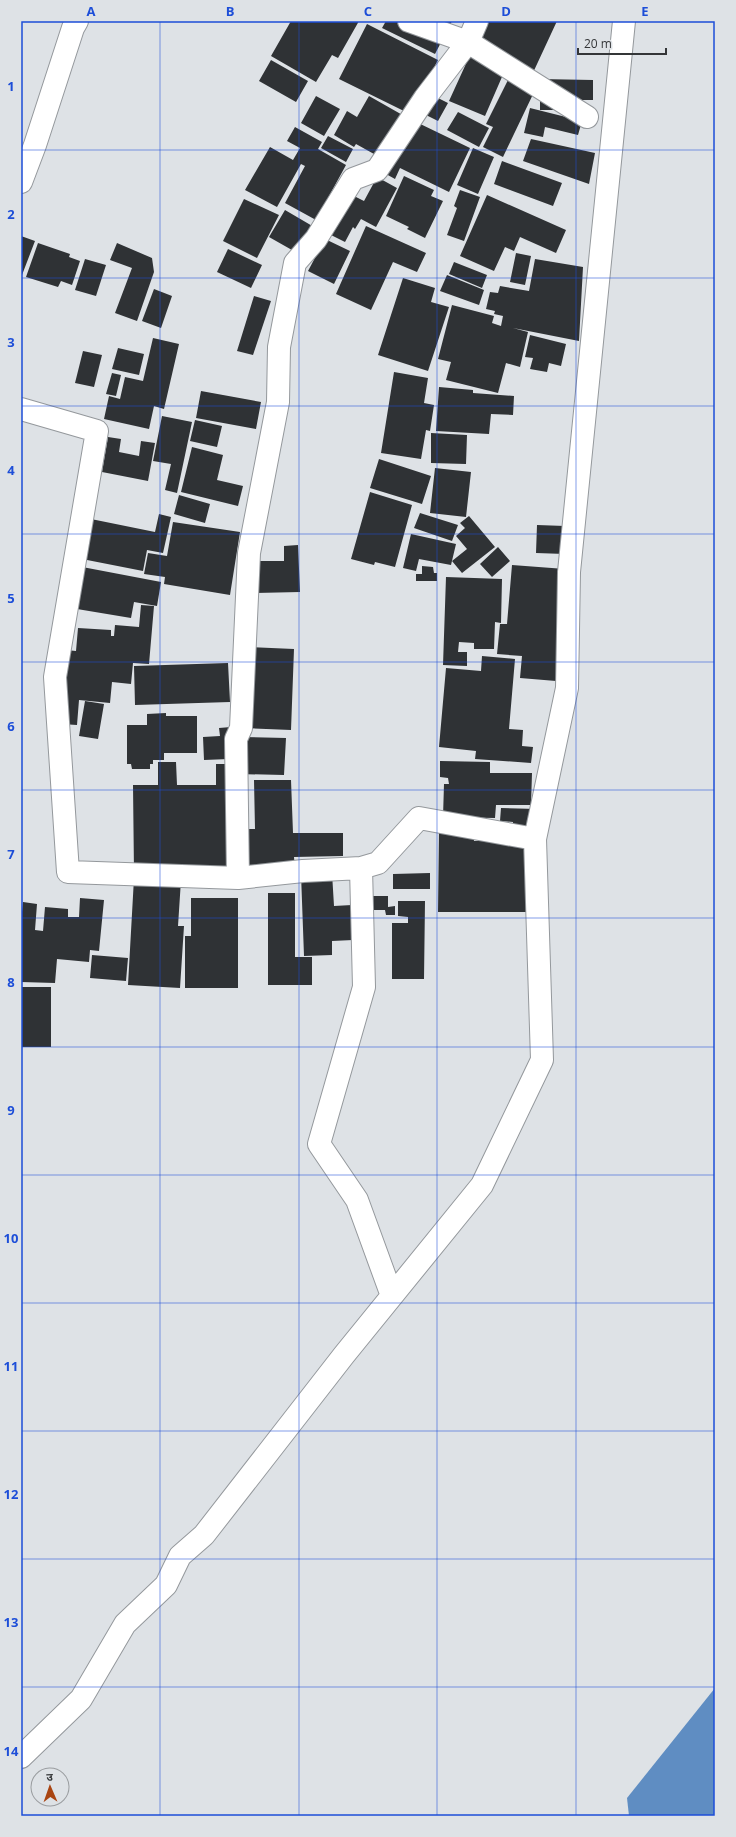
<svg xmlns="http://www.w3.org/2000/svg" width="736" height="1837" font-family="'Open Sans','Noto Sans Devanagari',sans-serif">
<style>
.water{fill:#5f8dc2}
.building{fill:#2f3235}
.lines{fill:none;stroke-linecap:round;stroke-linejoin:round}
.street-casing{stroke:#94989c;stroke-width:24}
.street{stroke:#fff;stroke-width:22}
.grid{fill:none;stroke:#1d4ed8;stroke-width:1;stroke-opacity:0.55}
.neatline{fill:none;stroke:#1d4ed8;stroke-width:1.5}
.grid-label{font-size:13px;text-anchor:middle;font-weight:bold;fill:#1d4ed8}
</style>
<rect width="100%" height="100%" fill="#dee2e6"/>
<!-- water -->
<path class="water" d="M715,1688V1816H629L627,1798Z"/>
<!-- building -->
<path class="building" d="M291,21H359L338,58L332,55L316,82L271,56Z
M386,21H452L435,54L382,28Z
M480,21H557L531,77L468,48Z
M367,24L438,60L410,114L339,79Z
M470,55L505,70L485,116L449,101Z
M271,60L308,81L296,102L259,81Z
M510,76L536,88L503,157L483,147L493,127L486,124Z
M540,79L593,80V100H573V110H540Z
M316,96L340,109L324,136L301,123Z
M369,96L406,117L383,159L356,144L354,147L334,135L347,111L357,117Z
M436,97L448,103L438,121L426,115Z
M530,108L582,121L578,135L545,127L543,137L524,133Z
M458,112L489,128L479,147L447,130Z
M412,120L470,148L449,192L400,168L395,179L386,174Z
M295,127L322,142L318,149L346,165L316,220L285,203L305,166L301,164L277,207L245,190L270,147L293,160L300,148L287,141Z
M328,136L353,149L346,162L321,148Z
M531,139L595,153L589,184L523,161Z
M473,148L494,157L478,194L457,185Z
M502,161L562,183L553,206L494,184Z
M404,176L434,190L431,196L443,201L425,238L407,229L409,227L386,216Z
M377,177L397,188L376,227L361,219L355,229L353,227L345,242L327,233L338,212L344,215L354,196L364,201Z
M460,190L480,197L464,241L447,235L457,208L454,206Z
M487,195L566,230L556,253L520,237L514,251L505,247L494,271L460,256Z
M244,199L279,215L257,258L223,241Z
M285,210L314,227L299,254L269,237Z
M366,226L426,253L417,272L393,262L371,310L336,294Z
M21,236L35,241L22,275L21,274Z
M325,239L350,251L334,284L308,271Z
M38,243L70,254L69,257L80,261L72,285L61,281L58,287L26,277Z
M117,243L152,258L154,272L137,321L115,313L132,268L110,260Z
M228,249L262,265L251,288L217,272Z
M516,253L531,256L525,285L510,282Z
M85,259L106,265L96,296L75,290Z
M535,259L583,267L579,341L513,328L528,332L520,367L506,363L498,393L446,380L451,362L438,359L452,305L494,316L492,323L501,326L503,316L494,314L495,311L486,309L490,292L498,293L500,286L529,291Z
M454,262L487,275L482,288L449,274Z
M447,275L484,290L479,305L440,291Z
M403,278L435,288L431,302L449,307L428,371L378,355Z
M154,289L172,296L161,328L142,321Z
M254,296L271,301L253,355L237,351Z
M530,335L566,344L561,366L549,363L547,372L530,369L533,358L525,357Z
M153,338L179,344L164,409L154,406L149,429L104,419L109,396L120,399L125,377L143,381Z
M118,348L144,354L139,375L112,369Z
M83,351L102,355L94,387L75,383Z
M394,372L428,378L424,403L434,405L430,431L426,430L421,459L381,453Z
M112,373L121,375L116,396L106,394Z
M439,387L473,390V393L514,396L513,415L491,414L489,434L436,431Z
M201,391L261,402L256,429L196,418Z
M162,416L192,422L177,493L165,490L171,464L153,461Z
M195,420L222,426L217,447L190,441Z
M431,433L467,435L466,464L431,463Z
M108,437L121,439L119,452L139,456L141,441L155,443L148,481L102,472Z
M192,447L223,455L217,480L243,486L238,506L181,492Z
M379,459L431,476L422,504L370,488Z
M435,468L471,472L466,517L430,513Z
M370,492L412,505L395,567L375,562L374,565L351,559Z
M179,495L210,504L205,523L174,514Z
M420,513L458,525L452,541L414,528Z
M159,514L171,517L163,553L147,550L143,571L82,559L91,519L155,532Z
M469,516L495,547L462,573L452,561L467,549L456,536L465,528L460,523Z
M173,522L240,532L230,595L164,584L165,577L144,574L148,553L167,556Z
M537,525L565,526V554L536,553Z
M411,534L456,544L451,565L419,559L416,571L403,568Z
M298,545L300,592L255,593L254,561H284V546Z
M498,547L510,561L492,577L480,564Z
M512,565L565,569L556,681L520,678L522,656L497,654L500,624H507Z
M77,566L161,582L157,606L134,602L131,618L77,609L80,594L72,592Z
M422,566L433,567L434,573H437V581H416V574H422Z
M446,577L502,579L501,623L495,622L494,649H474V643L459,642L458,652H467V666L443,665Z
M141,605L154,606L149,664L133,663L131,684L112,682L110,703L79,700L77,725L61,724L66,650L76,651L78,628L111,630V636H114L115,625L139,627Z
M248,647L294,649L291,730L244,728Z
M482,656L515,659L509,729L523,730L522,746L533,747L531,763L475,759L476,751L439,747L446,668L481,671Z
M228,663L230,702L135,705L134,666Z
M85,701L104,704L98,739L79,736Z
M166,713V716H197V753H164V760H153V764H150V769H132L131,764H127V725H147V714Z
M231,727L229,759L204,760L203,737L220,736L219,728Z
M239,737L286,738L284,775L238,774Z
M440,761L490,762V773H532L531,805H496L495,818L443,817L444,784H449L448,778L440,777Z
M158,762H176L177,785H216V764H235V873H134L133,785H158Z
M254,780H291L293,833H343V856L294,857L295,869L240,870V829H255Z
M501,808L537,809L536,829L513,828V822L500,821Z
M439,829H473L474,841H531V912H438Z
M332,873L334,906L352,905L353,940L332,941V955L304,956L301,874Z
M430,873V889H393V874Z
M134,878L181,880L178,926H184L180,988L128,985Z
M268,893H295V957H312V985H268Z
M371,896H388V907L395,906V915H386L385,910H371Z
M80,898L104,900L99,951L90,950L89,962L57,959L55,983L21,982V922L23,902L37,904L35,930L43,931L45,907L68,909V917H79Z
M191,898H238V988H185V936H191Z
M398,901H425L424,979H392V923H408V917L398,916Z
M92,955L128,958L126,981L90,978Z
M21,987H51V1047H21Z"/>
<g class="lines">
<defs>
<path id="street" d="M409,21L468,42L587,117
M21,182L35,145L73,28L77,21
M21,409L97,431L55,677L68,872L238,878L303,871L361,868L378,863L419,818L535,839L542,1060L482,1185L344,1355L204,1535L180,1556L166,1585L125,1624L81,1699L21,1757
M535,839L567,688L569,572L624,21
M361,868L364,987L319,1144L357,1200L392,1296
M238,878L236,739L241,728L249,553L278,402L279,347L295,263L316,239L353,179L377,170L425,98L468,42L477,21"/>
</defs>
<!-- street casing -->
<use href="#street" class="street-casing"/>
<!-- street -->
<use href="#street" class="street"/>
</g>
<!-- grid -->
<path class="grid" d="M160,21V1816M299,21V1816M437,21V1816M576,21V1816M21,150H715M21,278H715M21,406H715M21,534H715M21,662H715M21,790H715M21,918H715M21,1047H715M21,1175H715M21,1303H715M21,1431H715M21,1559H715M21,1687H715"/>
<!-- border -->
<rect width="736" height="1837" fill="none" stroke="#dee2e6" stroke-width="44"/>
<!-- north arrow -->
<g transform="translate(50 1787) rotate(358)"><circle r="19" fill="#dee2e6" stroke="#9a9da0"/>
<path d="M0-3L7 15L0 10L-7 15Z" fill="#a94512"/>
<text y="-6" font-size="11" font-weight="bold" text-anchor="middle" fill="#343638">उ</text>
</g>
<!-- scale -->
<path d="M578 48v6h88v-6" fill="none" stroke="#343638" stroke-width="2"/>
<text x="584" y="48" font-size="12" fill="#343638" stroke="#dee2e6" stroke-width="3" paint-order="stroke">20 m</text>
<rect x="22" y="22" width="692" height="1793" class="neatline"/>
<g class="grid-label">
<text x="91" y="16">A</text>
<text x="230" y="16">B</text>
<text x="368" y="16">C</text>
<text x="506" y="16">D</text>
<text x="645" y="16">E</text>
<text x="11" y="91">1</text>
<text x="11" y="219">2</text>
<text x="11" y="347">3</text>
<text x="11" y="475">4</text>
<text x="11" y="603">5</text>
<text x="11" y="731">6</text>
<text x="11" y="859">7</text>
<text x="11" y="987">8</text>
<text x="11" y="1115">9</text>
<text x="11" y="1243">10</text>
<text x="11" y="1371">11</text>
<text x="11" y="1499">12</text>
<text x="11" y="1627">13</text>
<text x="11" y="1756">14</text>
</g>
</svg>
